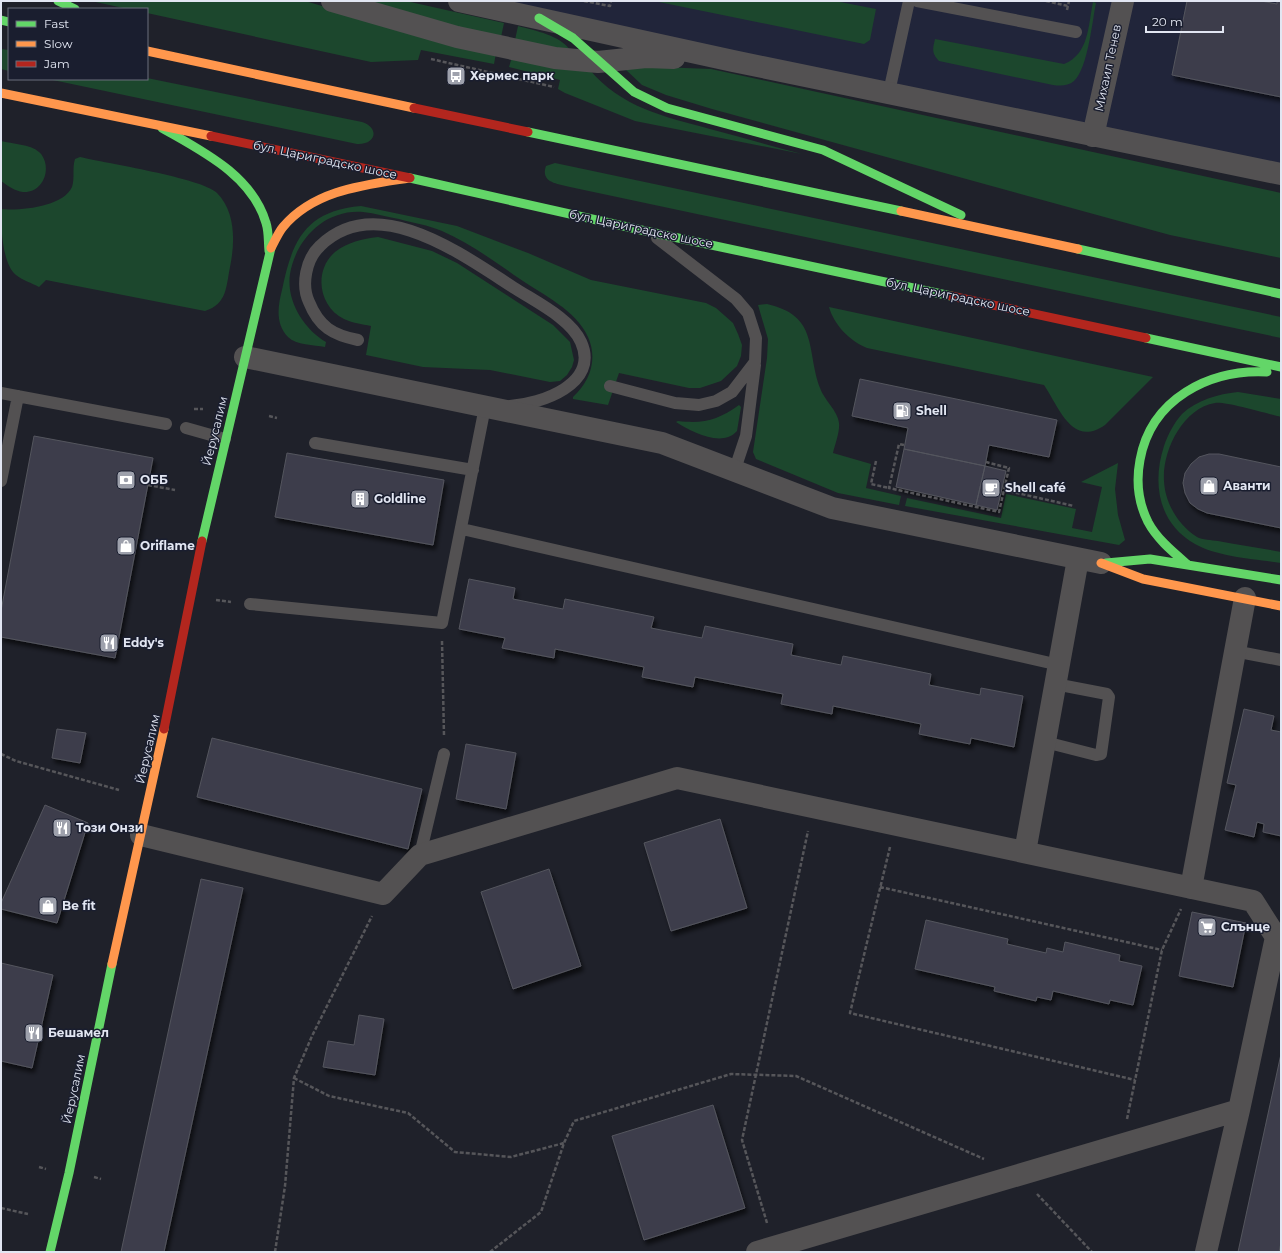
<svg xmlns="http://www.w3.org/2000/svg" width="1282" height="1253" font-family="Montserrat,sans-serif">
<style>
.built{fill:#21253a}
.green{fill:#1c472d}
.building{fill:#3d3e4b;stroke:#54555e;filter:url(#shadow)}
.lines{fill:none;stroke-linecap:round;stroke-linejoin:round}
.path{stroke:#56565a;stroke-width:2.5;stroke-dasharray:4 2;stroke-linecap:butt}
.lane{stroke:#535152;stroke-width:12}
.street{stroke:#535152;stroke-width:22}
.fast{stroke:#63d668;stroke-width:9}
.slow{stroke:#ff974d;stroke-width:9}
.jam{stroke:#b3261e;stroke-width:9}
.labels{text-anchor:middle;stroke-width:3;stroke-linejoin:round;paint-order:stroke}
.street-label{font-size:12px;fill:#e2e6f2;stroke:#1a1e2f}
.poi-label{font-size:12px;font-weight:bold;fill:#e2e6f2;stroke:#1a1e2f;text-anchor:start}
</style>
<defs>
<filter id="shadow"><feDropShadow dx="2.5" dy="4.5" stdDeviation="2" flood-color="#0009"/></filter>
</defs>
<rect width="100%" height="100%" fill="#1f212a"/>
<!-- built -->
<path class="built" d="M458,1H1281V174Z"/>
<!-- green -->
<path class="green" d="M91,1H305L373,21L496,53L494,64L421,50L418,60L371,62L147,13V9H128Z
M357,1H406L504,23L500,42Z
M654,1H835L876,9L870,40L864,44Z
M1093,2L1096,3C1092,22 1088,68 1074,81C1068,86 1061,86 1053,85L939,61C931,53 933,48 935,39L1064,64C1089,54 1088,26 1093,2Z
M518,26C536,31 560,35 571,51L514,45Z
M1,49L9,50V71L1,69Z
M512,57L589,69C622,108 663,116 710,129C741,137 771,146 802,154L635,121L565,93L558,89L560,80L509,67Z
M659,67L711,69L1281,193V258L1170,235L712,109L666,95L642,85L624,68Z
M147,78L362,122C380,128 376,145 357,144L48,79Z
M1,141C12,144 30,144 39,152C42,154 44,159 45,162C49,177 39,193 23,192C15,191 8,186 1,181Z
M80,157C105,163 202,178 217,193C236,212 235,243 230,267C226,287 227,304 205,311L46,280L39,287C32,283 22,280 16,275C2,264 1,226 1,209C20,211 63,207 72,187C75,178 72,168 75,159Z
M555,163L1281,317V338L570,187C558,184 540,183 546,166Z
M361,206L457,226L528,253L591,280L706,303L716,308L733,323L738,334L742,345L741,356L737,366L721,381L700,388H689L619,373L608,405L573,399V397C590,382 598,359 588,337C576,310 543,295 520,279C495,262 470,243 442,231C428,225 413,223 399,219C387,217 375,213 363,212C325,209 296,239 290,274C286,301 304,329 326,342L325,347C314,345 296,345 288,337C275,324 278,306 282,290C292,241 305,211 361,206Z
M378,237L432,251L457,263L553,325L570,342L574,360L572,367L567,375L560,381L550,382L490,370L423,367L366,355L371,326C362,324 352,323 344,319C319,307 313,271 335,252C348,242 362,239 378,237Z
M767,304C819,316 806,349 820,388C824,400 838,411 839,423C840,432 835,444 833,453L871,464L866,488L901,496L899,505L838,493L756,459L753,452L767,358L768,339L758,305Z
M829,307L1153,377L1105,425C1072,448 1059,407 1044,385L867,348C850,341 834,325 829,307Z
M1238,392L1281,399V417C1269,414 1224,401 1215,403C1183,408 1162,451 1164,481C1165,503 1178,525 1197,537C1202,540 1212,540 1218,541C1239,545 1260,548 1281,552V563C1255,559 1218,557 1195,544C1158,523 1152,483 1164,446C1168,434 1174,423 1182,414C1197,400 1218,394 1238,392Z
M739,405L741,407L737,431C722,448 692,432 676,422L678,421C704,424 718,420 739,405Z
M1118,463L1115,489L1118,515L1125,540L1119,545L905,506L907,498L1001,518L1006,494L1076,509L1072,528L1092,532L1102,487L1081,482Z"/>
<!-- building -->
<path class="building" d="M1187,1H1261L1277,4V1H1281V97L1172,75Z
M860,379L1057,420L1049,457L989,445L985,466L904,449L908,428L852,416Z
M34,436L153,458L115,658L1,637V611Z
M904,449L985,466L976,505L896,487Z
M287,453L444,480L433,545L275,517Z
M1209,454H1219L1281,467V528L1207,513L1198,509L1190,503L1185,493L1183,483L1185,473L1191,464L1199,457Z
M985,466L1006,471L997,510L976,505Z
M469,579L515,588L513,599L563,609L565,599L654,617L651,628L702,638L705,626L793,644L791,655L841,665L843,656L931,674L929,685L980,695L981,688L1023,696L1014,747L971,738L970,744L919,734L921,724L833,706L832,714L781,704L783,694L695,677L693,687L642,677L644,667L555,649L554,658L502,648L505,638L459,629Z
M1244,709L1274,716L1271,730L1281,732V836L1263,832L1264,824L1257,822L1254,837L1225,830L1236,785L1227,783Z
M57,729L86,733L80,763L52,758Z
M212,738L422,789L408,849L197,797Z
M466,744L516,753L506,809L456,799Z
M45,805L88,823L57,923L1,909V903Z
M720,819L747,908L671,931L644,843Z
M549,869L581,966L513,989L481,892Z
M201,879L243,888L164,1252H121Z
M1192,912L1246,923L1233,987L1179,976Z
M926,920L1008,939L1007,944L1046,953L1047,948L1063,952L1065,942L1120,955L1119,961L1142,966L1133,1005L1110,1000L1109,1004L1053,991L1051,1000L1037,997L1036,1001L994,991L995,987L915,969Z
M1,963L53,975L32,1068L1,1061Z
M359,1015L384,1019L375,1075L323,1067L328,1041L354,1045Z
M1281,1054V1243L1279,1252H1238Z
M713,1105L745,1208L644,1240L612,1136Z"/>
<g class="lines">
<!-- path -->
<path class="path" d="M584,1L610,6L611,1
M1046,1L1068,6
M1067,10L1069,1
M431,59L554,87
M194,409H203
M269,416L277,418
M904,445L899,444L889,488L999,512L1009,468L986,462
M876,461L871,484L889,488
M148,485L175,490
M1004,490L1074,506
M216,600L231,602
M442,641L444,736
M1,754L16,761L119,790
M890,847L850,1013L1135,1080
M880,887L1162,950
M294,1078L329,1096L408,1113L455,1152L511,1157L564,1143
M1127,1119L1162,950L1181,909
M39,1167L46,1169
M94,1177L101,1179
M1037,1194L1092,1252
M1,1208L28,1214
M767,1223L742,1140L808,831
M275,1252L285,1186L294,1078L312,1036L372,916
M490,1252L541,1212L564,1143L574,1121L731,1074L796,1076L984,1159"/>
<!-- lane -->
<path class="lane" d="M917,1L1076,32
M889,92L909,1
M358,340C333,335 319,327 309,302C301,285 306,259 320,246C377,190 464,256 516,289C536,302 571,319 581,342C600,384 541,404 510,406
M610,386L675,403L699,405L716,401L732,392L755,362L756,338L748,313L736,299L657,238
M1,393L166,424
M186,428L225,439
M315,443L473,470
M734,472L746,436L755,365
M1,481L18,396
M462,529L1059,665
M250,604L442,623L485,407H490
M1234,651L1281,660
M1045,742L1096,755L1101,754L1109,697L1107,694L1055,684
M420,855L444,754"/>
<!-- street -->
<path class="street" d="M332,1L457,37L555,58L598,62L646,57L674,58
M459,1L733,61L1281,174
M1093,136L1123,1
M245,357L662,443L832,508L1101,563
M141,835L383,894L420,855L677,778L1253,901L1276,937L1239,1110L1206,1252
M1025,852L1078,559
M1191,888L1245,598
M757,1252L1239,1110"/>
<!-- fast -->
<path class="fast" d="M58,1L75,9
M539,18L573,38L634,92L667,108L823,150L961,215
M1,20L9,22
M162,128C202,151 252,175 266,223C269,232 268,242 269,251
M528,132L901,211
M410,178L650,232L951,296
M1078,249L1281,294
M1146,338L1281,367
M202,541L271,248
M1106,563L1150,559L1281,580
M1187,564C1173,552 1157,539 1148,522C1138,502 1136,481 1140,460C1151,399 1209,369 1267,372
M50,1252L69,1173L112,964"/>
<!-- slow -->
<path class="slow" d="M147,51L414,108
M1,93L211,136
M901,211L1078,249
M271,248C275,241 278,233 283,227C314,190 364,185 409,178
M1101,563L1143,579L1281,606
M112,964L164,729"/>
<!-- jam -->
<path class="jam" d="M414,108L528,132
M211,136L410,178
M951,296L1146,338
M164,729L202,541"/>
</g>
<!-- icons -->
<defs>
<symbol id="bus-square" viewBox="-11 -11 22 22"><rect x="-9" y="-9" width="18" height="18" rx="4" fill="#9ea1ac" stroke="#1a1e2f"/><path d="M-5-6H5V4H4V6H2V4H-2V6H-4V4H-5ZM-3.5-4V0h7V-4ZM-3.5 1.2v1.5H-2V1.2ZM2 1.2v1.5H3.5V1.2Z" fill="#fff"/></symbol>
<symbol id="fuel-square" viewBox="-11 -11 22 22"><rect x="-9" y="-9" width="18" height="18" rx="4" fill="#9ea1ac" stroke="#1a1e2f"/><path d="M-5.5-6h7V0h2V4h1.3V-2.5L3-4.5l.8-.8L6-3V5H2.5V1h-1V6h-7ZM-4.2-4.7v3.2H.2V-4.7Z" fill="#fff"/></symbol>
<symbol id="bank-square" viewBox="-11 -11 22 22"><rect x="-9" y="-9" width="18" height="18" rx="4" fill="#9ea1ac" stroke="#1a1e2f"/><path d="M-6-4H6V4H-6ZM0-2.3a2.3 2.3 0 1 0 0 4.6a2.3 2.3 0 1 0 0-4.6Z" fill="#fff"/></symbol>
<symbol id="shop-square" viewBox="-11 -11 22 22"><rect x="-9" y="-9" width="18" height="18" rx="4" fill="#9ea1ac" stroke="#1a1e2f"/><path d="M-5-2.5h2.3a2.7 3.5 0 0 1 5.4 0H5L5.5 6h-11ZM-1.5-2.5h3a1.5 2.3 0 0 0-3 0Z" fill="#fff"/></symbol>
<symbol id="cafe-square" viewBox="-11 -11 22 22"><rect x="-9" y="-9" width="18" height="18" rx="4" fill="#9ea1ac" stroke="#1a1e2f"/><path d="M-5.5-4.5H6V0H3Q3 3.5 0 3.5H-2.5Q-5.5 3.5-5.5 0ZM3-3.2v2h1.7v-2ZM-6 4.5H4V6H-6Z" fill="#fff"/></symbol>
<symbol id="building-square" viewBox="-11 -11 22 22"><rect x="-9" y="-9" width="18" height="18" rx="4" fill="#9ea1ac" stroke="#1a1e2f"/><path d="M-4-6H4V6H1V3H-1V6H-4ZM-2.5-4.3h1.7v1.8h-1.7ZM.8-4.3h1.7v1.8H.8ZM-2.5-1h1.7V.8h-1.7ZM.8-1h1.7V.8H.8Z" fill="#fff"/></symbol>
<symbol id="restaurant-square" viewBox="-11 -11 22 22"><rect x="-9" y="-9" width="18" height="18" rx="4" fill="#9ea1ac" stroke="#1a1e2f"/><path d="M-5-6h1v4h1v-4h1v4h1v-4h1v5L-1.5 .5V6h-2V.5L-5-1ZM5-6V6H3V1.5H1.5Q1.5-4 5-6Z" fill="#fff"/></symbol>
<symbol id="supermarket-square" viewBox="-11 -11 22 22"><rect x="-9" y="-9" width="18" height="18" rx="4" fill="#9ea1ac" stroke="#1a1e2f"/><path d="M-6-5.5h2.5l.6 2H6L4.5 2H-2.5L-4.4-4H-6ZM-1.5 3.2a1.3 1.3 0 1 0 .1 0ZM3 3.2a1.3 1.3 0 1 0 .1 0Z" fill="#fff"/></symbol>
</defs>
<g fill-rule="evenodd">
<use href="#bus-square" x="445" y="65" width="22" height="22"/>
<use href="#fuel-square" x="891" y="400" width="22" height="22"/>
<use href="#bank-square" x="115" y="469" width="22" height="22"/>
<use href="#shop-square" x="1198" y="475" width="22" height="22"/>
<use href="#cafe-square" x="980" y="477" width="22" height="22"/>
<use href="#building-square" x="349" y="488" width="22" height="22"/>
<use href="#shop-square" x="115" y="535" width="22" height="22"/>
<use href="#restaurant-square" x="98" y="632" width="22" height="22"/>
<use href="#restaurant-square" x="51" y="817" width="22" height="22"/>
<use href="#shop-square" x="37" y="895" width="22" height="22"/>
<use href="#supermarket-square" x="1196" y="916" width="22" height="22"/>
<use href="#restaurant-square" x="23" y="1022" width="22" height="22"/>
</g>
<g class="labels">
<!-- street labels -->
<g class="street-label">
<text transform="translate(1108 68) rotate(-78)" y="4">Михаил Тенев</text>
<text transform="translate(325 160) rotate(12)" y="4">бул. Цариградско шосе</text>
<text transform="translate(641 229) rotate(12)" y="4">бул. Цариградско шосе</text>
<text transform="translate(958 297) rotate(12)" y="4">бул. Цариградско шосе</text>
<text transform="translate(215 431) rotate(-76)" y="4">Йерусалим</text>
<text transform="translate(148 749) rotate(-77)" y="4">Йерусалим</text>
<text transform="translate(74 1089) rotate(-78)" y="4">Йерусалим</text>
</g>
<!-- poi labels -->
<g class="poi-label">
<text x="470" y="80">Хермес парк</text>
<text x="916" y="415">Shell</text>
<text x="140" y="484">ОББ</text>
<text x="1223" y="490">Аванти</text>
<text x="1005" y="492">Shell café</text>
<text x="374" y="503">Goldline</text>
<text x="140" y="550">Oriflame</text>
<text x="123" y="647">Eddy's</text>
<text x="76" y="832">Този Онзи</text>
<text x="62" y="910">Be fit</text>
<text x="1221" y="931">Слънце</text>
<text x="48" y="1037">Бешамел</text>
</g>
</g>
<!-- border -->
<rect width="1282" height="1253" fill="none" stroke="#e2e6f2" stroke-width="4"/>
<!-- legend -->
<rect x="8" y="8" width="140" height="72" fill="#1a1e2f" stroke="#6a6e7d"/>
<rect x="16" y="21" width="20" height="6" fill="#63d668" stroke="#6a6e7d"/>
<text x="44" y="28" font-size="12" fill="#e2e6f2">Fast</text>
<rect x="16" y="41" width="20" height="6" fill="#ff974d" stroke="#6a6e7d"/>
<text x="44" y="48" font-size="12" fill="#e2e6f2">Slow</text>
<rect x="16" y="61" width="20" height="6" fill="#b3261e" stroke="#6a6e7d"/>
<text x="44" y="68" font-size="12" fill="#e2e6f2">Jam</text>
<!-- scale -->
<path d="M1146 26v6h77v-6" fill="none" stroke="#e2e6f2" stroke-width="2"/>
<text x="1152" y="26" font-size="12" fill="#e2e6f2" stroke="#1a1e2f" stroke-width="3" paint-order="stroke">20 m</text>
</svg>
